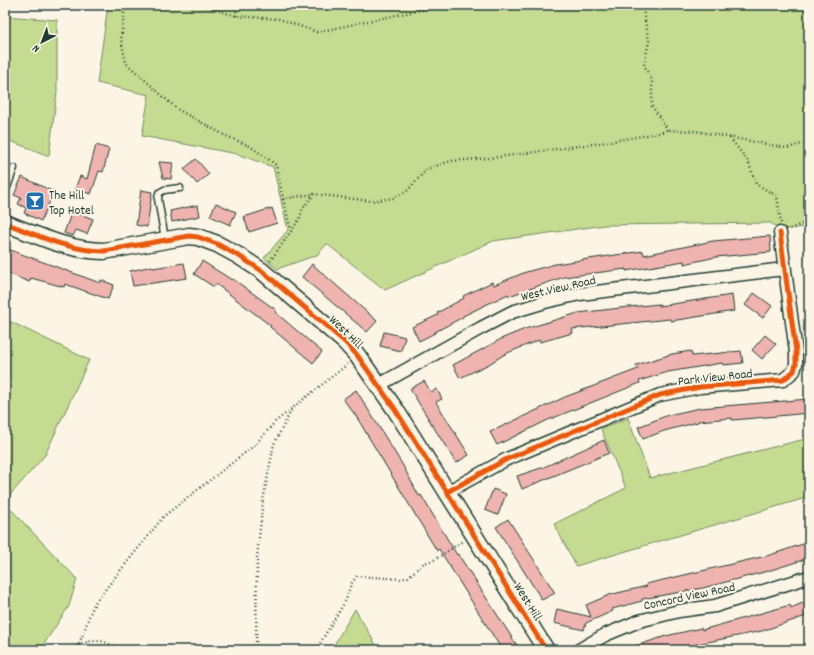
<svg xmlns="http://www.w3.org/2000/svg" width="814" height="655" font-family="Dekko,sans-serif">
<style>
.green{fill:#c5db91;stroke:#728c62}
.building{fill:#f0b4b0;stroke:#1f3d34}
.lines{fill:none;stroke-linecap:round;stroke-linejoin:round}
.service-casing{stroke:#1f3d34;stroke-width:9}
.minor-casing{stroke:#1f3d34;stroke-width:15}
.tertiary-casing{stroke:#1f3d34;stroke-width:19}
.path{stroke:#1f3d34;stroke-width:2.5;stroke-dasharray:1 3;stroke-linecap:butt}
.service{stroke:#fcf5e5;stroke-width:6}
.minor{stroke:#fcf5e5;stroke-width:12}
.tertiary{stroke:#fcf5e5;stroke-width:16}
.cycleway-casing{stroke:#fcf5e5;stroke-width:8}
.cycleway{stroke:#e8590c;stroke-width:5}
.labels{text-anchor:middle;stroke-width:4;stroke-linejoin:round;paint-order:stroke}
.poi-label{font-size:13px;fill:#1f3d34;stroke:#fcf5e5;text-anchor:start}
.street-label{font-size:13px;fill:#1f3d34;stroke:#fcf5e5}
</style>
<rect width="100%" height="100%" fill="#fcf5e5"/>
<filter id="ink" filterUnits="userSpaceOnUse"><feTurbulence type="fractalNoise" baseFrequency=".025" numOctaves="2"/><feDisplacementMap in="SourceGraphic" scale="8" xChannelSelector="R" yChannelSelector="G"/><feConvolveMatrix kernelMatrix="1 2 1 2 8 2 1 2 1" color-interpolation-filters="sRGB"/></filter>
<g filter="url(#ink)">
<!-- green -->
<path class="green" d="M108,5H809V226C796,228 781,233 771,223L605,225L493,241L385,290L327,244L317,255L277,269L264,258L288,230L273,167L237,154L142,136L149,95L97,83Z
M5,16L57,20V91L49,156L5,139Z
M5,319L89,360L45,455L5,501Z
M628,418L650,478L809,438V497L576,566L554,524L626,488L601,429Z
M5,503L77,579L69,606L40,650H5Z
M355,609L379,650H331Z"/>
<!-- building -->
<path class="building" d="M96,145L109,149L103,172L99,171L91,194L75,189L80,176L87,179Z
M196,159L209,174L197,184L184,169Z
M159,162L173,163L171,179L163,178Z
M22,177L54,192L41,221L24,213L26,208L18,204L21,198L14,195Z
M141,190L152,192L147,227L136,225Z
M216,203L236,212L230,225L210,216Z
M198,205L200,216L172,222L170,211Z
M272,208L277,223L249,232L244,217Z
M72,211L93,219L87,234L76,230L73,236L64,233Z
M770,236L771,252L716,257L684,264V261L626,271V269L564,277L509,296L508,294L463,316V317L435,332V333L419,341L412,327L438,315L437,313L464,298L463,296L492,282L494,285L526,272L555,264L643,251L644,255L713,241Z
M5,248L100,283L101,280L114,285L108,299L65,284L64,287L31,278L29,282L5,272Z
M202,261L232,280L233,279L276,310L275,312L322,352L313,363L270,327L271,326L216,284L214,287L194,274Z
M184,263L187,278L133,286L130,271L152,266L153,268Z
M312,264L377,321L367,332L302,277Z
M754,293L772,306L763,318L745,305Z
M732,295L734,311L671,321L670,319L572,329L573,333L540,342L539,340L505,354L489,364L460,378L453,365L503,338L525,329L578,313L629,307L659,304V306Z
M384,332L405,337L401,351L380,346Z
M765,335L776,344L762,359L752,350Z
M691,351L692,356L741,351L743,363L723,365L722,363L668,372L639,381L640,383L548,420L497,445L490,432L565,397L638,369L636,365L672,354Z
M424,381L431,392L437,389L442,399L436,402L469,455L456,463L410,389Z
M356,390L402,464L419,496L421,495L457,555L458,554L520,650H502L439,549L437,551L356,416L343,399Z
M809,399V413L756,418L732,420V418L698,421V422L664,431L643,439L638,427L668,415L700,408Z
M604,440L609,453L522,489L517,476L544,467Z
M493,489L506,494L498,515L485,510Z
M508,519L555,593L542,600L496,527Z
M809,542V558L768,571L703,588L642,599V601L612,609L613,611L586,623L584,630L554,623L557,609L591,617L586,605L609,595L647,586L646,584L770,555Z
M809,600V615L762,631L668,650H629V648L666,636L701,628L702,630L790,605L791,608Z"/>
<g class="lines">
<defs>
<path id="service" d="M5,193L14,168
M165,239L158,199L159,193L164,190L180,188"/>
<path id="minor" d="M379,385L481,328L512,312L545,302L580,294L784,269
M447,492L507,459L660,395L700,387L783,380L794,371L796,364V352L780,233
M579,650L605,635L639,621L679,611L715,606L809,577"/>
<path id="tertiary" d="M5,223C37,235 69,251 104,251L189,236L198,237L217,244L239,256L262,271L345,342L357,355L395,409L546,650"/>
</defs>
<!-- service casing -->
<use href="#service" class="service-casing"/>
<!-- minor casing -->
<use href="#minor" class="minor-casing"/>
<!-- tertiary casing -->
<use href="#tertiary" class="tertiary-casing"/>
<!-- path -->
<path class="path" d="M125,5L121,39L126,63L177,109L226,136L250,146L276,165L283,199L314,194
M200,5L236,16L279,19L317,32L444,5
M642,5L649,41L644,65L652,80V106L668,130
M236,16L237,5
M730,138L748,161L756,184L777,196L781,223
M283,199L291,230
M790,229L809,221
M270,261L299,220L303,208L314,194L371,201L393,198L407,191L427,169L451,161L491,158L607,142L659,133L668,130L696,131L787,148L809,142
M78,645C97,638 104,640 120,650
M75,650C85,635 87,617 96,601L164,516L255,445L275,422L348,364
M256,650L257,557L263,500L274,444L291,411
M316,650L346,600L351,584L357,576L401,579L408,577L424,563L434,560L463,541"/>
<!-- service -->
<use href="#service" class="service"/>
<!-- minor -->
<use href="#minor" class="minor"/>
<!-- tertiary -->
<use href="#tertiary" class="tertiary"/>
<defs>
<path id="cycleway" d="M5,223C37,235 69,251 104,251L189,236L198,237L217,244L239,256L262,271L345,342L357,355L395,409L546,650
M447,492L507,459L660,395L700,387L783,380L794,371L796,364V352L780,233"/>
</defs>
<!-- cycleway casing -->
<use href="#cycleway" class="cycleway-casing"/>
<!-- cycleway -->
<use href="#cycleway" class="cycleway"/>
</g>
</g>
<!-- icons -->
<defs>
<symbol id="bar-square" viewBox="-11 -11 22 22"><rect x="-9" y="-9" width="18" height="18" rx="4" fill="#1f6fb2" stroke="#fcf5e5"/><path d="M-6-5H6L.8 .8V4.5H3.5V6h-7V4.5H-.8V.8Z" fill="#fff"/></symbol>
</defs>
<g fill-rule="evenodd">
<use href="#bar-square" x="24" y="190" width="22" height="22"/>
</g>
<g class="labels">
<!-- poi labels -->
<g class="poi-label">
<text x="49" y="199">The Hill<tspan x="49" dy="15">Top Hotel</tspan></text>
</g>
<!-- street labels -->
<g class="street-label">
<text transform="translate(558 287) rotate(-13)" y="5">West View Road</text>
<text transform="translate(347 331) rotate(44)" y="5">West Hill</text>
<text transform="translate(715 376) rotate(-6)" y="5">Park View Road</text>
<text transform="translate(689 595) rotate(-12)" y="5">Concord View Road</text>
<text transform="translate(529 601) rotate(58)" y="5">West Hill</text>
</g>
</g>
<!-- margin -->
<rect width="814" height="655" fill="none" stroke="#fcf5e5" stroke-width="20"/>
<rect x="10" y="10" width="794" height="635" fill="none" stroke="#1f3d34" stroke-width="1.5" filter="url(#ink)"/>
<!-- north arrow -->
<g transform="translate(42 42) rotate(222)" stroke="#fcf5e5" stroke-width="3" paint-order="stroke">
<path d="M0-3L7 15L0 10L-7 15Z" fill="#1f3d34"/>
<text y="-6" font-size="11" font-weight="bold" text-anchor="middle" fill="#1f3d34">N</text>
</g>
</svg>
